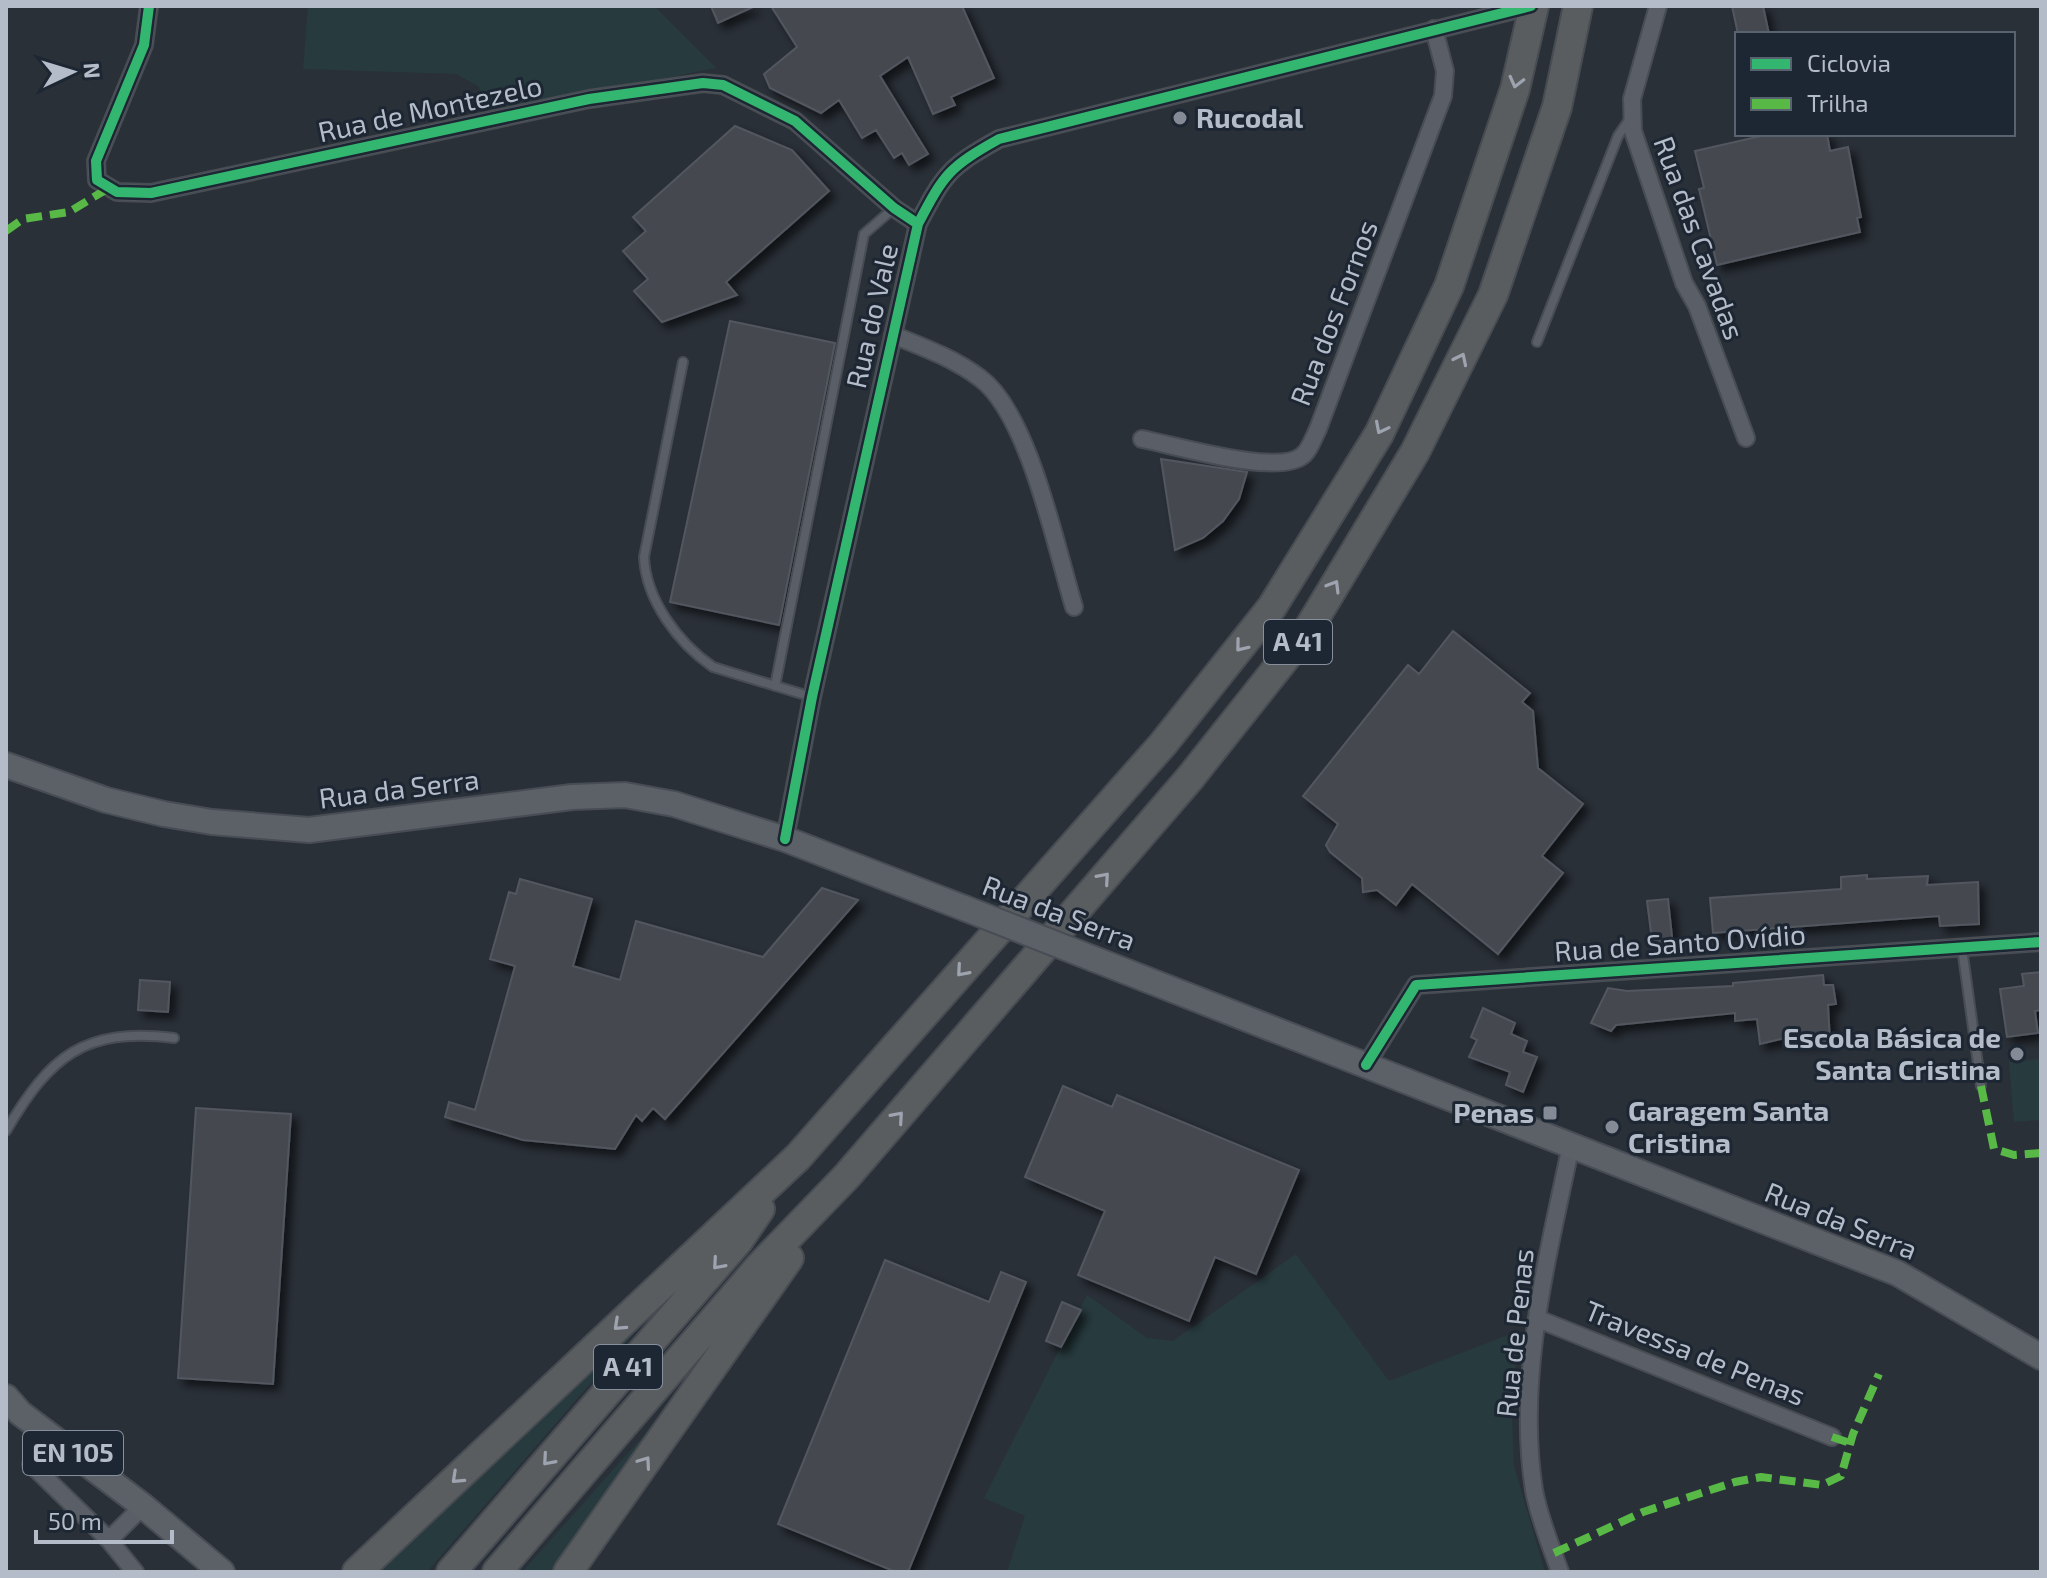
<svg xmlns="http://www.w3.org/2000/svg" width="2047" height="1578" font-family="'Exo 2',sans-serif">
<style>
.green{fill:#273a3e}
.building{fill:#444950;stroke:#52575f;stroke-width:2;filter:url(#shadow)}
.lines{fill:none;stroke-linecap:round;stroke-linejoin:round}
.service-casing{stroke:#484c53;stroke-width:12}
.minor-casing{stroke:#484c53;stroke-width:20}
.primary-casing{stroke:#484c55;stroke-width:28}
.motorway-casing{stroke:#474c53;stroke-width:32}
.service{stroke:#5a5e66;stroke-width:8}
.minor{stroke:#5a5e66;stroke-width:16}
.primary{stroke:#5c6168;stroke-width:24}
.motorway{stroke:#5a5d60;stroke-width:28}
.primary-bridge-casing{stroke:#484c55;stroke-width:28;stroke-linecap:butt}
.primary-bridge{stroke:#5c6168;stroke-width:24}
.quiet{stroke:#58b947;stroke-width:8;stroke-dasharray:16 8;stroke-linecap:butt}
.cycleway-casing{stroke:#1d2633;stroke-width:15}
.cycleway{stroke:#33b770;stroke-width:10}
.oneway{stroke:#9ea4af}
.poi-dot{fill:#848b96;stroke:#1d2633;stroke-width:3}
.labels{text-anchor:middle;stroke-width:6;stroke-linejoin:round;paint-order:stroke}
.shield{fill:#1d2633;stroke:#878f9c;stroke-width:2}
.shield-label{font-size:26px;font-weight:bold;fill:#b4bcc9}
.street-label{font-size:28px;fill:#b4bcc9;stroke:#1d2633}
.poi-label{font-size:28px;font-weight:bold;fill:#b4bcc9;stroke:#1d2633;text-anchor:start}
</style>
<defs>
<filter id="shadow"><feDropShadow dx="6" dy="6" stdDeviation="4" flood-color="#0009"/></filter>
</defs>
<rect width="100%" height="100%" fill="#2a3038"/>
<!-- green -->
<path class="green" d="M308,6H654L716,68L493,113L478,86L456,74L303,69Z
M2041,1059V1120L2014,1122L2009,1062Z
M1296,1254L1389,1381L1518,1331L1512,1416L1514,1466L1545,1572H1007L1025,1516L984,1498L1087,1295L1147,1338L1173,1341Z
M656,1308L427,1572L375,1569Z
M662,1415L556,1572H522L538,1554Z"/>
<!-- building -->
<path class="building" d="M711,6H755L718,23Z
M771,6H962L994,78L951,97L955,105L933,114L908,57L880,76L928,154L909,165L902,153L894,158L876,130L862,138L839,100L821,113L770,88L764,74L797,47Z
M1732,6H1763L1769,34H1738Z
M735,126L792,150L829,191L726,282L737,295L662,322L634,291L648,279L623,251L646,231L633,217Z
M1770,134H1827L1830,151L1848,147L1861,217L1857,218L1860,232L1717,265L1699,189L1704,188L1695,151Z
M730,321L835,343L779,625L670,602Z
M1161,459L1247,472L1239,499L1223,521L1203,538L1175,550Z
M1453,631L1530,693L1522,702L1533,711L1538,768L1583,804L1542,856L1563,873L1498,954L1412,884L1396,905L1377,890L1363,892L1362,878L1330,852L1326,845L1338,824L1303,796L1408,665L1419,674Z
M1867,875V879L1928,876L1927,885L1978,882L1979,924L1940,926L1939,916L1713,933L1710,898L1841,889V877Z
M520,879L592,899L573,966L620,980L636,921L763,957L822,888L858,900L665,1119L653,1108L642,1121L636,1115L615,1149L523,1140L445,1117L449,1102L475,1110L515,966L490,959L509,892L516,894Z
M1668,899L1673,946L1653,948L1647,901Z
M2041,972V1010L2035,1011L2038,1033L2007,1037L2000,989L2024,986L2022,974Z
M1823,975L1824,985H1833L1836,1004L1828,1005L1830,1041L1785,1042V1038L1760,1044L1757,1019L1735,1021V1013L1616,1025L1611,1031L1591,1023L1608,988L1627,991L1733,986V983Z
M140,980L170,982L168,1012L138,1010Z
M1483,1008L1515,1023L1511,1034L1527,1041L1523,1052L1537,1057L1523,1092L1506,1085L1510,1072L1469,1057L1477,1040L1471,1037Z
M1063,1086L1112,1107L1117,1095L1299,1170L1256,1274L1215,1257L1189,1321L1078,1275L1105,1211L1025,1177Z
M196,1108L291,1114L273,1384L178,1378Z
M885,1260L989,1302L1001,1272L1026,1282L908,1572H896L778,1524Z
M1062,1302L1081,1310L1061,1347L1046,1341Z"/>
<g class="lines">
<defs>
<path id="service" d="M1537,342L1618,136L1629,120
M683,362L644,557C646,600 678,643 713,667L812,697
M775,686L864,234L894,208
M1962,948L1981,1086
M6,1131C50,1056 84,1027 174,1038"/>
<path id="minor" d="M149,6L144,45L96,161L97,180L117,192L151,193L589,99L703,83L723,85L795,121L894,208L918,224
M1658,6L1632,99L1633,131L1684,283L1697,306L1746,438
M893,335C923,347 953,358 980,378C1029,414 1056,548 1074,607
M1142,439C1174,445 1277,476 1302,456C1309,451 1314,437 1318,429L1443,96L1445,71L1434,29
M785,839L812,697L918,224C944,174 949,167 999,139L1531,6
M1366,1065L1416,985L2041,942
M1538,1319L1832,1437
M31,1464L109,1540
M135,1572L109,1540L143,1506
M1560,1572C1551,1546 1539,1518 1534,1490C1516,1376 1548,1256 1571,1145"/>
<path id="primary" d="M6,765L106,800L164,814L212,822L309,830L572,797L625,795L674,804L785,839L964,908
M1094,959L1897,1273L2041,1357
M6,1397L20,1413L143,1506L222,1572"/>
<path id="motorway" d="M357,1572L798,1157L1163,744L1272,607L1379,434L1449,286L1515,89L1534,6
M451,1572L739,1240L760,1209
M497,1572L760,1266L847,1176L1190,778L1309,628L1415,452L1493,295L1557,107L1578,6
M568,1572L789,1258"/>
</defs>
<!-- service casing -->
<use href="#service" class="service-casing"/>
<!-- minor casing -->
<use href="#minor" class="minor-casing"/>
<!-- primary casing -->
<use href="#primary" class="primary-casing"/>
<!-- motorway casing -->
<use href="#motorway" class="motorway-casing"/>
<!-- service -->
<use href="#service" class="service"/>
<!-- minor -->
<use href="#minor" class="minor"/>
<!-- primary -->
<use href="#primary" class="primary"/>
<!-- motorway -->
<use href="#motorway" class="motorway"/>
<defs>
<path id="primary-bridge" d="M964,908L1094,959"/>
</defs>
<!-- primary-bridge casing -->
<use href="#primary-bridge" class="primary-bridge-casing"/>
<!-- primary-bridge -->
<use href="#primary-bridge" class="primary-bridge"/>
<!-- quiet -->
<path class="quiet" d="M6,231L23,219L69,212L107,189
M1981,1086L1994,1149L2014,1155L2041,1153
M1832,1437L1850,1443
M1554,1553L1643,1512L1735,1482L1761,1477L1822,1485L1841,1476L1853,1434L1879,1374"/>
<defs>
<path id="cycleway" d="M149,6L144,45L96,161L97,180L117,192L151,193L589,99L703,83L723,85L795,121L894,208L918,224
M785,839L812,697L918,224C944,174 949,167 999,139L1531,6
M1366,1065L1416,985L2041,942"/>
</defs>
<!-- cycleway casing -->
<use href="#cycleway" class="cycleway-casing"/>
<!-- cycleway -->
<use href="#cycleway" class="cycleway"/>
</g>
<!-- one-way arrows -->
<defs><path id="oneway-chevron" d="M-2-3.5L2.5 0L-2 3.5" fill="none" stroke-width="1.6" stroke-linecap="round" stroke-linejoin="round" transform="scale(2)"/></defs>
<g class="oneway">
<use href="#oneway-chevron" transform="translate(1516 82) rotate(104)"/>
<use href="#oneway-chevron" transform="translate(1461 359) rotate(-64)"/>
<use href="#oneway-chevron" transform="translate(1381 428) rotate(117)"/>
<use href="#oneway-chevron" transform="translate(1334 586) rotate(-59)"/>
<use href="#oneway-chevron" transform="translate(1241 646) rotate(129)"/>
<use href="#oneway-chevron" transform="translate(1104 878) rotate(-49)"/>
<use href="#oneway-chevron" transform="translate(962 971) rotate(131)"/>
<use href="#oneway-chevron" transform="translate(898 1117) rotate(-49)"/>
<use href="#oneway-chevron" transform="translate(718 1264) rotate(131)"/>
<use href="#oneway-chevron" transform="translate(619 1325) rotate(137)"/>
<use href="#oneway-chevron" transform="translate(548 1460) rotate(131)"/>
<use href="#oneway-chevron" transform="translate(645 1462) rotate(-55)"/>
<use href="#oneway-chevron" transform="translate(457 1478) rotate(137)"/>
</g>
<!-- markers -->
<g class="poi-dot">
<circle cx="1180" cy="118" r="8"/>
<circle cx="2017" cy="1054" r="8"/>
<rect x="1542" y="1105" width="16" height="16" rx="4"/>
<circle cx="1612" cy="1127" r="8"/>
</g>
<g class="labels">
<!-- shield labels -->
<g class="shield">
<rect x="1264" y="620" width="68" height="44" rx="6"/>
<rect x="594" y="1345" width="68" height="44" rx="6"/>
<rect x="23" y="1431" width="100" height="44" rx="6"/>
</g>
<g class="shield-label">
<text x="1298" y="651">A 41</text>
<text x="628" y="1376">A 41</text>
<text x="73" y="1462">EN 105</text>
</g>
<!-- street labels -->
<g class="street-label">
<text transform="translate(430 109) rotate(-12)" y="10">Rua de Montezelo</text>
<text transform="translate(1699 238) rotate(70)" y="10">Rua das Cavadas</text>
<text transform="translate(1334 313) rotate(-69)" y="10">Rua dos Fornos</text>
<text transform="translate(872 316) rotate(-77)" y="10">Rua do Vale</text>
<text transform="translate(399 789) rotate(-7)" y="10">Rua da Serra</text>
<text transform="translate(1059 913) rotate(21)" y="10">Rua da Serra</text>
<text transform="translate(1680 943) rotate(-4)" y="10">Rua de Santo Ovídio</text>
<text transform="translate(1841 1221) rotate(22)" y="10">Rua da Serra</text>
<text transform="translate(1515 1333) rotate(-84)" y="10">Rua de Penas</text>
<text transform="translate(1695 1353) rotate(22)" y="10">Travessa de Penas</text>
</g>
<!-- poi labels -->
<g class="poi-label">
<text x="1196" y="128">Rucodal</text>
<text x="2001" y="1048" text-anchor="end">Escola Básica de<tspan x="2001" dy="32">Santa Cristina</tspan></text>
<text x="1628" y="1121">Garagem Santa<tspan x="1628" dy="32">Cristina</tspan></text>
<text x="1534" y="1123" text-anchor="end">Penas</text>
</g>
</g>
<!-- border -->
<rect width="2047" height="1578" fill="none" stroke="#b4bcc9" stroke-width="16"/>
<!-- legend -->
<rect x="1735" y="32" width="280" height="104" fill="#1d2633" stroke="#59626f" stroke-width="2"/>
<rect x="1751" y="58" width="40" height="12" fill="#33b770" stroke="#59626f" stroke-width="2"/>
<text x="1807" y="72" font-size="24" fill="#b4bcc9">Ciclovia</text>
<rect x="1751" y="98" width="40" height="12" fill="#58b947" stroke="#59626f" stroke-width="2"/>
<text x="1807" y="112" font-size="24" fill="#b4bcc9">Trilha</text>
<!-- north arrow -->
<g transform="translate(72 72) rotate(86)" stroke="#1d2633" stroke-width="6" paint-order="stroke">
<path d="M0-6L14 30L0 20L-14 30Z" fill="#b4bcc9"/>
<text y="-12" font-size="22" font-weight="bold" text-anchor="middle" fill="#b4bcc9">N</text>
</g>
<!-- scale -->
<path d="M36 1530v12h136v-12" fill="none" stroke="#b4bcc9" stroke-width="4"/>
<text x="48" y="1530" font-size="24" fill="#b4bcc9" stroke="#1d2633" stroke-width="6" paint-order="stroke">50 m</text>
</svg>
